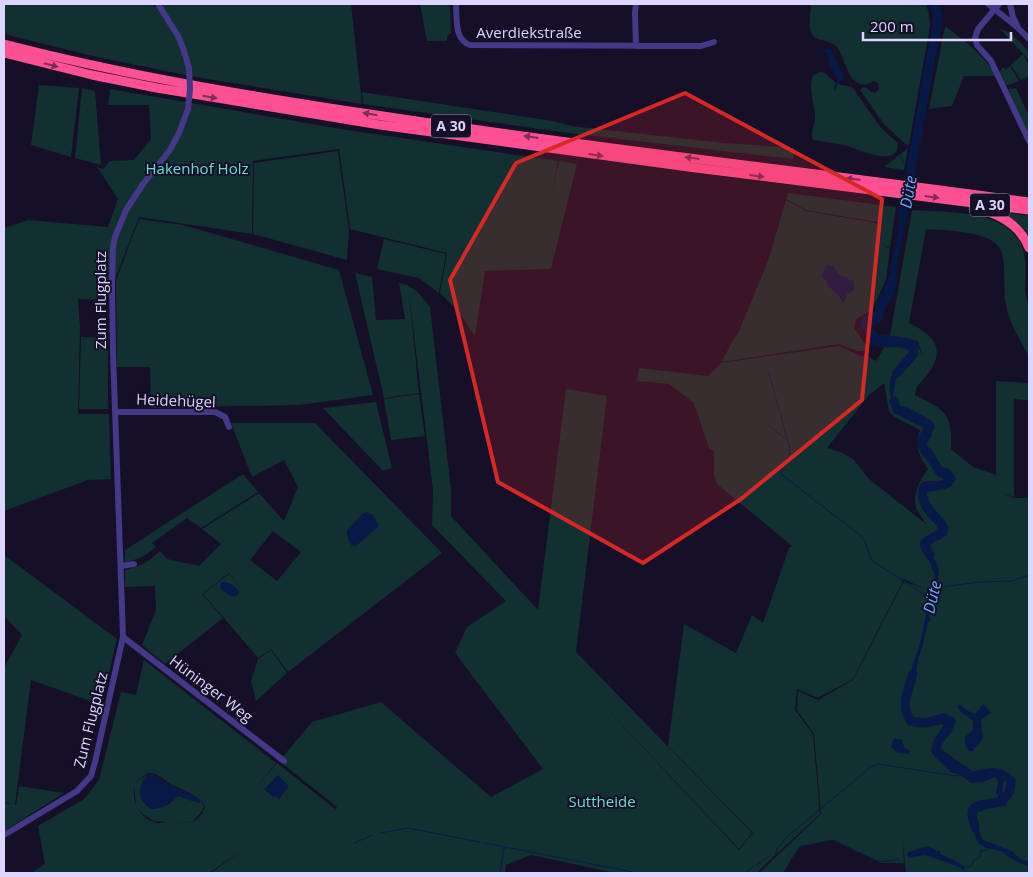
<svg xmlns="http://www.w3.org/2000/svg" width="1033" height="877" font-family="'Open Sans',sans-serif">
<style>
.green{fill:#123031;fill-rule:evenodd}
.water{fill:#091946}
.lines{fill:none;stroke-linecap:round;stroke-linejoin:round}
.stream{stroke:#091946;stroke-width:1}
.river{stroke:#091946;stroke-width:9}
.minor{stroke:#433987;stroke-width:6}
.highway{stroke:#ff5093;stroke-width:9}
.minor-bridge{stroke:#433987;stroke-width:6}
.oneway{fill:#7e2c58}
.marked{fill:#d62828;fill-opacity:0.2;stroke:#d62828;stroke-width:4;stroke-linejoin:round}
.labels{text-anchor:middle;stroke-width:4;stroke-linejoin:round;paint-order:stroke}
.shield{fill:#150f27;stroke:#a29abe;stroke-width:1}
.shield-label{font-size:14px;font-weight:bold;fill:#ded5ff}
.street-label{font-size:15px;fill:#ded5ff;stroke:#150f27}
.park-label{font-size:15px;fill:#5ee3ce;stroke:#150f27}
.water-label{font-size:16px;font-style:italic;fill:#63a8ff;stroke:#150f27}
</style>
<rect width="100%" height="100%" fill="#150f27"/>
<!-- green -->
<path class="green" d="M4,4H151L155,7L163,6V4H351L362,104L195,77L97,57L15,37L4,33Z
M420,4H450L451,33L447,36V41H427Z
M811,4H926L929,14L930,26L909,145L905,144L884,124L860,90L863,87L867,88L871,92L875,93L879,89L878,83L874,81C872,81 870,83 867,84C848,88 845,57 837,47C830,39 814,42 811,32C808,23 811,12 811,4Z
M945,26C963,40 985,55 996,76H964L952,106L929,109Z
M1000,29C1012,31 1021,44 1029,52V60Z
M1023,54L1029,65V76L1021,80L1011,65Z
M1010,66L1019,81L1009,85H1006L1000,72L1003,67L1006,70Z
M821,72L825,73L836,83L834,88L835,90L837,84L852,87L882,129L898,143C899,170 856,148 844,145C834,143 823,142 813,140C810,132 815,125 815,116C814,102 808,89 813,75Z
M39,85L79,88L71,157L31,145Z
M82,88L95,91L101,165L75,158Z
M1016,88L1027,112H1029V135L1008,89Z
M110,89L341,129L558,161L552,194L559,161L577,164L551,269L485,271L475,336L457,310L440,293L447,253L350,229L339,149L253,161L252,234L139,217L107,300L78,299L80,328L78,414H109L111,479L88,480L4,511V228L28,220L108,227L118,199L97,167L103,169L110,161L134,160L151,139L149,105H108Z
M362,92L553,121L571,126L724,143L794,148L793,159L569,133L363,104Z
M908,148L904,170L884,167Z
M338,151L349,230L347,260L253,234L254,163Z
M788,193L896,207L890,248L880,243L890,249L886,280L872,310L856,319L854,328L870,351H858L839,344L721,362L740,329L769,258L786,200L806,211L876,223L881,242L877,222L806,210L786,199Z
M912,210C946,213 1010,208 1023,250C1027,263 1025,278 1025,292C1026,298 1028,304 1029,310C1031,325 1029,341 1029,356C1019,339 1008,320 1005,300C1003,285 1007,259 999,247C988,231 944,230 926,229L909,323C934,335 947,349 927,375C922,382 915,385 915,395C945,410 953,413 951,449L973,467L996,475V381L1029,383V400L1014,399V497L1001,493L1014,498H1029V873H906L902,837L904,863H881L834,840L800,846L783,873H759L821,814L814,734L797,710L798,691L818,700L853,680L904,581L926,590L904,579L853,679L818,698L797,689L795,710L813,734L820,814L756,873H615L531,855L506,865L505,873H211L244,849L209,873H31L45,864L38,826L84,799L99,780L121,692L136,695L144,660L276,763L253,792L277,763L335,809L333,812L337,807L279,761L312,722L381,702L491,797L543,769L455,653L467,627L506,601L432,525L433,490L408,286L417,291L430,307L451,490V516L538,610L566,389L607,396L576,652L752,833L739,849L550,648L739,850L753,833L668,746L684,624L736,653L752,615L763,623L789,548L792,546L717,484L714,476V451L709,448L694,403L669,384L637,381L639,368L708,376L721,363L839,346L860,356L869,357L876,361L890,337L917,342L923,359L918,341L890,336ZM884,383L889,411L893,416L920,430C915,446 918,455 928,469C920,480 911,496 917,510C920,515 923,519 926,524L869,479L854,460L843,453L827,448L869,395ZM148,773C159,772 165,782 174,786C185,791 197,794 205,806C198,829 184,821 167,822C164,822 162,823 159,823C146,823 135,808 134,797C133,781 136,781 148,773Z
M997,211L1029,216V238C1022,224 1011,217 997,211Z
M139,219L183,225L339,270L373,395L299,405L151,408L150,367H117L116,281Z
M384,239L446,254L439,293L419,278L377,269Z
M355,273L372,277L376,320L405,319L399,283L408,285L419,393L384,398Z
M81,337L108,338V409H79Z
M419,394L425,436L391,440L384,399Z
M376,402L392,468L383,471L323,408Z
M231,423H315L442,553L288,672L271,649L258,658L224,618L251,597L224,618L203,594L229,574L241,587L229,573L202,594L223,618L165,664L142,645L156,610L155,586L125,587V570C140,566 149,562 160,551L167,559L199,566L221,544L202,529L259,493L284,521L298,487L284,460L252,477ZM273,531L301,552L277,581L250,560Z
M243,474L258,492L201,528L187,518L152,543L156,547C145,556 138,560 125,562V550Z
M4,555L117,639L102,705L31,680L15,805H16L19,786L64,793L4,831V803L14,804L4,802V668L22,635L4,616Z
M271,650L287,673L256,701L251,681L258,659Z
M149,774C136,785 140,797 150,809L168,805L178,796L199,803L200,801L204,806L202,811L193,821L187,823L153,821L139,811L136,805L134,786L137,781Z"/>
<!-- water -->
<path class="water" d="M822,48L831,49L844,77L834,90L838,78L830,68L827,54Z
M903,203L909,204L898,260L894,293L885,310L883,311L879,324L869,327L868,329C882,346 897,340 915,348C920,360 907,369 897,374L893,394L899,412L909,415L930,427L932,436L925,445L926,451L931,456L940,473L951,478L953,483L951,487L926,493C920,507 936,521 947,530L948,533C943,541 933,540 928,547C935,566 942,561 937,585L938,588L934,596L929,617L931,620L928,623L921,652L919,656L915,678L912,694L909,697L910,720L914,723L932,724L950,716C959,729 948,736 939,746L940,754L952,766L974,778L999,772L1005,776L1002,791L1007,802V805L984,810L977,813L975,822L983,840L1012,851L1019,858L1029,862V867L1015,861L1001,851L986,848L979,844L972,830V825L969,819L972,813L968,809C979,803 991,807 1001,801V799L996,793C996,786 1001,781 995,777L984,782L971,783L959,774L952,773L936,758L933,753L934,747L947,729L942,724C930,727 921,729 908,725L905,720L904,702L909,686L912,666L919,647L935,574L932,569L931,564L921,550C923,540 931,540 937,535V526C927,515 913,505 923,488L943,486L947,482L946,480L938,477L933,467L921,454C919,444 926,440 928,431L926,429L894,413C892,400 884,380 896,370C903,364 910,362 913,353C899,342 882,352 869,343L867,335L862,327L867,321L874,320L877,314L875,307L877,303L883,301L889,290L890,267L897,240L899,218Z
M826,265L833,266L840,276L847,277L849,280L854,281V290L847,294L844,303H843C839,293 833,293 827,284V281L821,277Z
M366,512C373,513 376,520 379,526L356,546H352C345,536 344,531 354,523C358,519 360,515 366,512Z
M222,582C229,582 236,586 239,592L237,596L232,597L221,589L220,584Z
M983,704L990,711V713L981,720L983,738L973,751H969L965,745V737L973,730V721L959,710L957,706L961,705L966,710L975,714Z
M895,738L902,740L904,747L910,751L909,754L897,753L891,747L893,740Z
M152,773C160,777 166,784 174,787C184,791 192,794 200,801L199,803L178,796C170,803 162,810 150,809C147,806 143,802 141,799C138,790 142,776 152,773Z
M278,775L289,786L279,799L276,796L274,798L264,789Z
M929,846L937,851L939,850L941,854L963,865L964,867L967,866L964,869L965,872L959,867L925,855L910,858L907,855L908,852C916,851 919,847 929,846Z"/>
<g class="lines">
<!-- stream -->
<path class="stream" d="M897,154L910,168
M769,373L790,449C789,458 781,466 781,474L860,535L865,542L872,561L922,593L930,599
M767,424L786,439
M942,587L979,582L1012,581L1029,575
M380,833L408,828L480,842
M354,843L373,835
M485,843L638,873
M776,853L777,849L788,836L872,766L878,764L956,776L960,775
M790,861L800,847L831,840L878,861L882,862L899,859
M967,867L971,866L974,860L980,857L981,850L984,851L989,849
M500,873L504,848
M744,873L770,856"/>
<!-- river -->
<path class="river" d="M903,214L937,24L938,14L933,4
M892,279V284L880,307L878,317H871L866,320L865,325L875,338L909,343L914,346V353L896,374
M894,401L897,410L905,411L928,424L930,427L921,441L924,449L929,454L939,471L947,473L951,479L943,485L924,486C917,505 937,514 944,529C939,537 929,537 924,544L930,554
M913,674C908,689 900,707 911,721L925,723L943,718L951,721C948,732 935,740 936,751L971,776C987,774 998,767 1011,781C1011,816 971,794 972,815C972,818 974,823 975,826"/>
<!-- minor -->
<path class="minor" d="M158,4L178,36L183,48L189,68
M456,4C457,18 454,40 470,45L701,46L714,42
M988,4L1017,27L1029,39
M999,4L978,29L975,38L977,45L991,61L1029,141
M1010,4L1013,17L1017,25
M636,46L635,13L636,4
M115,412H215L225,417L229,427
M121,566L134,564
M123,637L284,761
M4,835L77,791L91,776L95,762L123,637L113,352L112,286L113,247L115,237L126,210L143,184L170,150L179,133L188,109"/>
<!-- highway -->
<path class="highway" d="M4,44C128,76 255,97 383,116C598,149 814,172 1029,202
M4,53L92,75L157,88L380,125L696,168L1029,210
M974,208C998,213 1020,224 1029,248"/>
<!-- minor-bridge -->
<path class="minor-bridge" d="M188,109L190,89L189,68"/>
</g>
<!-- one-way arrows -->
<defs><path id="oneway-solid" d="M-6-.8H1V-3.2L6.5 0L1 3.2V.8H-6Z" transform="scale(1.25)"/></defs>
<g class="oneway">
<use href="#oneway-solid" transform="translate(51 65) rotate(14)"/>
<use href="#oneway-solid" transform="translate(210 97) rotate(10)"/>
<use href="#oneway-solid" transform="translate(370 114) rotate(-171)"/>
<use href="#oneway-solid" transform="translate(531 137) rotate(-172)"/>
<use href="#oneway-solid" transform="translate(596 155) rotate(8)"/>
<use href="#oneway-solid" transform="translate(692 158) rotate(-173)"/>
<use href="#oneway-solid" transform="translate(757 176) rotate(7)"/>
<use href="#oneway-solid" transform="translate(853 179) rotate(-173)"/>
<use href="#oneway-solid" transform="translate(932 197) rotate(7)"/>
</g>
<!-- marked area -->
<path class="marked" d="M685,93L882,199L862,400L741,499L643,563L498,482L450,280L516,163Z"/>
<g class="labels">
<!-- shield labels -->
<g class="shield">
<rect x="431" y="114.5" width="40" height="23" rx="4"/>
<rect x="970" y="193.5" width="40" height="23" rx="4"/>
</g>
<g class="shield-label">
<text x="451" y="131">A 30</text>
<text x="990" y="210">A 30</text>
</g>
<!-- street labels -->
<g class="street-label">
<text x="529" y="38">Averdiekstraße</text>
<text transform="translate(101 300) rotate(-90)" y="5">Zum Flugplatz</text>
<text transform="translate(176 401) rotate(2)" y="5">Heidehügel</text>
<text transform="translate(211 689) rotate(37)" y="5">Hüninger Weg</text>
<text transform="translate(91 720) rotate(-76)" y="5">Zum Flugplatz</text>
</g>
<!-- park labels -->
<g class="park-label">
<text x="197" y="174">Hakenhof Holz</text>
<text x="602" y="807">Suttheide</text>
</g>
<!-- water labels -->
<g class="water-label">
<text transform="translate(908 192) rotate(-80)" y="6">Düte</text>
<text transform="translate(932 597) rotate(-77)" y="6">Düte</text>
</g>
</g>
<!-- border -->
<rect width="1033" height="877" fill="none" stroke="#ded5ff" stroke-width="10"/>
<!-- scale -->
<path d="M863 32v8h148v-8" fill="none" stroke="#ded5ff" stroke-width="2.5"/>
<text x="870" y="32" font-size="15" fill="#ded5ff" stroke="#150f27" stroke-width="4" paint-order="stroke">200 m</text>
</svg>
